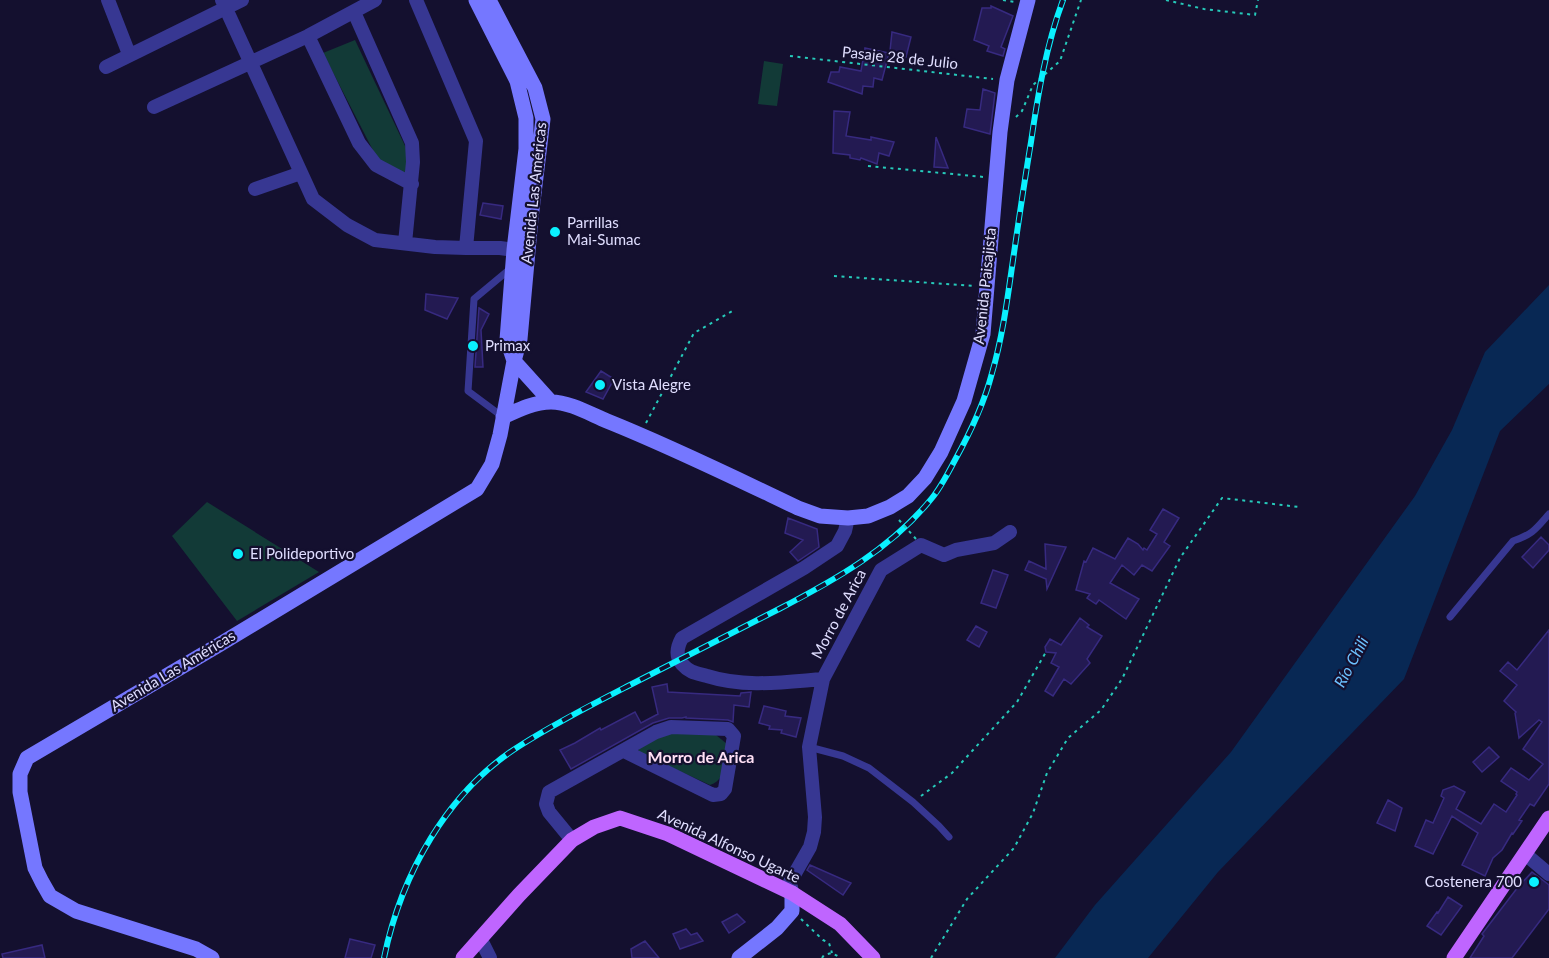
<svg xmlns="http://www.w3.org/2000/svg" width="1549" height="958" font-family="Lato,sans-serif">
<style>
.green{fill:#123a37}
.water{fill:#082854}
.building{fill:#231a52;stroke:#372a80;stroke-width:1.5}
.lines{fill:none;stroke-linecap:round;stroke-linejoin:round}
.path{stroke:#26caba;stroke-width:2;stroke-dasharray:3 4.5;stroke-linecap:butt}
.lane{stroke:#373792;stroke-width:7}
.street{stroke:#373792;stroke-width:14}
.secondary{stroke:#7577ff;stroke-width:15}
.primary{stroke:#bf65ff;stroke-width:15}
.rail-casing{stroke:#0af1ff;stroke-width:6}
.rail{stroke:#14102f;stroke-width:4;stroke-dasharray:11;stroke-linecap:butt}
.path-bridge{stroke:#26caba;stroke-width:2;stroke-dasharray:3 4.5;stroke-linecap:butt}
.poi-dot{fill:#0af1ff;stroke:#14102f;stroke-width:2}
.labels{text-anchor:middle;stroke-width:4.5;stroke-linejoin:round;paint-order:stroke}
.street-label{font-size:15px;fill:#e0deff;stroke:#14102f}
.poi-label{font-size:15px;fill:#e0deff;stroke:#14102f;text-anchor:start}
.water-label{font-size:16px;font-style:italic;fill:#6cc1ff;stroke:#14102f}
.neighbourhood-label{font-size:16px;font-weight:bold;fill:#ffe0f5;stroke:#14102f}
</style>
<rect width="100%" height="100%" fill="#14102f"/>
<!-- green -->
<path class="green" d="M355,40L406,148V179L379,162L323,53Z
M764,61L783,64L777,106L758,104Z
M207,502L319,572L237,621L172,536Z
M669,732L716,735L727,744C725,759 727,780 710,785L638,752L640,746Z"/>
<!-- water -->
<path class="water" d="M1549,285V384L1500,431L1404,679L1218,872L1148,958H1055L1095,905L1231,752L1415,496L1452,430L1485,352Z"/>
<!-- building -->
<path class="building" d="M991,6L1013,16L1001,47L1005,49L1003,56L987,51L989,46L974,40L982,8H991Z
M892,32L911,37L906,57L890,51Z
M865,48L889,53L882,80L874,78L873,87L863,86L862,94L828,82L831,72H839L840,67L861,71Z
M983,89L995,93L990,134L964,127L967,109L980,110Z
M834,111L850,112L846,136L871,140V137L894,142L889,156L879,153L877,164L861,158L860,160L850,158V155L833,153Z
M936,137L948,168L934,167Z
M483,203L503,206L501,219L480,215Z
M426,294L458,298L447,319L425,310Z
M479,308L489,314L481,330L483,367H475Z
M601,371L614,379L603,399L586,392Z
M1163,509L1179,518L1164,542L1170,546L1152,571L1142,565L1134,575L1122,565L1110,583L1139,599L1126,619L1099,600L1096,604L1087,598L1090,594L1076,590L1084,561L1086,562L1093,548L1115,559L1128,538L1138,544L1143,550L1144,548L1147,550L1157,534L1150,530Z
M788,518L817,529L819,547L798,561L790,552L803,540L785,533Z
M1541,537L1549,545V550L1533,568L1522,557Z
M1045,544L1066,547L1047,589L1046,579L1025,570L1029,561L1046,569Z
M993,570L1008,575L996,608L981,603Z
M1080,618L1089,625L1087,627L1102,636L1087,659L1090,663L1071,684L1064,679L1053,696L1045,691L1059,667L1051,663L1056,653L1046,652L1045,647L1050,639L1061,645Z
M976,626L987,632L979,647L967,640Z
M1549,630V784L1534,806L1530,804L1519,820L1522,821L1513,834L1512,833L1502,850L1493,858L1485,876L1462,865L1478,833L1452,816L1433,854L1415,846L1426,820L1433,823L1444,798L1441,796L1443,790L1454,786L1465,792L1456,809L1481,824L1494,804L1506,812L1517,795L1516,794L1517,792L1501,781L1511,768L1529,780L1543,764L1523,749L1542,722L1539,720L1519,738L1515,713L1516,712L1504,701L1517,685L1500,671L1508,662L1517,670Z
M667,684L668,692L740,696L741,693L751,692L749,707L734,705L733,722L728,720L686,718V717L682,718H669L653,723L571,769L560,750L575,743L600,728L601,730L635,712L641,723L658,714L652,687Z
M764,706L786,711L785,716L801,718L796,737L781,733L782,730L769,729L770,726L759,723Z
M1489,747L1499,757L1482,772L1473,762Z
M1388,800L1402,808L1395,831L1377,823Z
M810,865L851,883L843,895L807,870Z
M1532,872L1549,885V909L1512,958H1470L1484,936L1482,934L1518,887Z
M1448,897L1462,906L1441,935L1427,926L1437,912L1438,913Z
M737,914L745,922L729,933L722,922Z
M686,929L691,935L697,933L703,941L680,949L673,934Z
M350,939L375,945L371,958H345Z
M645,941L659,958H632L631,949Z
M42,945L45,958H3L2,954Z"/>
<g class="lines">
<!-- path -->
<path class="path" d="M1003,0L1015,2
M1166,0L1204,9L1255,15L1258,0
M790,56L993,79
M1016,117L1022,111L1033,85L1060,61L1081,0
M868,166L984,177
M834,276L974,286
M646,423L694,333L734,310
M921,796L952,773L1017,702L1046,652
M801,919L823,940L829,943L832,953
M822,958L824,955L832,953L841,958
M931,958L967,899L1014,848L1033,813L1047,773L1068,738L1101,710L1122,679L1180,558L1222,498L1299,507"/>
<!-- lane -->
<path class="lane" d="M503,417L468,391L474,299L510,269
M1450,617L1513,541C1533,534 1535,530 1549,514
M809,747L843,756L869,768L913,802L939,826L949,837"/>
<!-- street -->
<path class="street" d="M108,0L129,54
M222,0L313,199L347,225L375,240L435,247L466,248H500L514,250
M416,0L476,141L466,248
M354,12L412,143L413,162L405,243
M308,36L359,143L376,165L412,184
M106,67L242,0
M154,107L308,36L375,0
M255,189L301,173
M823,679C784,682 745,688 707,676C696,673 690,673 682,664C675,656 677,647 682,638L804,568L837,546L845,531L848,518
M572,840L549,812L546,804L549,792L656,732L671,727L728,729L734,736L725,789L721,794L713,795L624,751
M1525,854L1549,874
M792,893L790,882L810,847L814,832L815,817L809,747L823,679L881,570L921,545L944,555L956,550L994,543L1010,532
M480,938L490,958"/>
<!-- secondary -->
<path class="secondary" d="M476,0L517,81L526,118V149L514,250L507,340L514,361L551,402
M503,417C518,410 534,402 551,402C570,402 590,414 607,421C672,447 735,478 798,508L820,516L848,518L868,516L890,507L908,496L925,478L941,452L964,401L983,334L1000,132L1007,80L1028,0
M212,958L196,949L76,911L50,896L42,882L35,868L20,792V774L27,758L217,646L477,489L492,464L500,435L514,361L520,339L531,218L543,119L535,88L489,0
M739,958L777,928L792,911V893"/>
<!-- primary -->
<path class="primary" d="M463,958L519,895L572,840L594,827L620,818L668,834L792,893L840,924L873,958
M1454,958L1549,818"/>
<defs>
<path id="rail" d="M384,958C401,875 447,791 521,745C554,724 591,705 626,687C677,661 728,635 779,609C835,580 892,548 932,498C941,487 948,473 955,460C970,433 984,404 992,373C1002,339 1007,302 1012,267C1018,225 1024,184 1031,142C1038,94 1046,46 1063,0"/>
</defs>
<!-- rail casing -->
<use href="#rail" class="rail-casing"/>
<!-- rail -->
<use href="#rail" class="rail"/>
<!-- path-bridge -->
<path class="path-bridge" d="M899,520L916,539"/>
</g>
<!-- markers -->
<g class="poi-dot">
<circle cx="555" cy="232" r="6"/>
<circle cx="473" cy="346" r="6"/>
<circle cx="600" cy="385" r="6"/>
<circle cx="238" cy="554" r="6"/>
<circle cx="1534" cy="882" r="6"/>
</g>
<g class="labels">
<!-- street labels -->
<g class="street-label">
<text transform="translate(900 58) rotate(6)" y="5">Pasaje 28 de Julio</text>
<text transform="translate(534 193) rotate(-84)" y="5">Avenida Las Américas</text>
<text transform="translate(985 286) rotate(-84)" y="5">Avenida Paisajista</text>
<text transform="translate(839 614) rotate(-62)" y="5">Morro de Arica</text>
<text transform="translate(173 671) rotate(-31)" y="5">Avenida Las Américas</text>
<text transform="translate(729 846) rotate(25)" y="5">Avenida Alfonso Ugarte</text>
</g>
<!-- poi labels -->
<g class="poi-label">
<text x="567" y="228">Parrillas<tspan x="567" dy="17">Mai-Sumac</tspan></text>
<text x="485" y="351">Primax</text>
<text x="612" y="390">Vista Alegre</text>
<text x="250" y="559">El Polideportivo</text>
<text x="1522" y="887" text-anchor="end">Costenera 700</text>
</g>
<!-- water labels -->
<g class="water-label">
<text transform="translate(1351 662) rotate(-62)" y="6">Río Chili</text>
</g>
<!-- neighbourhood labels -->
<g class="neighbourhood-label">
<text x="701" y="763">Morro de Arica</text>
</g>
</g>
</svg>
